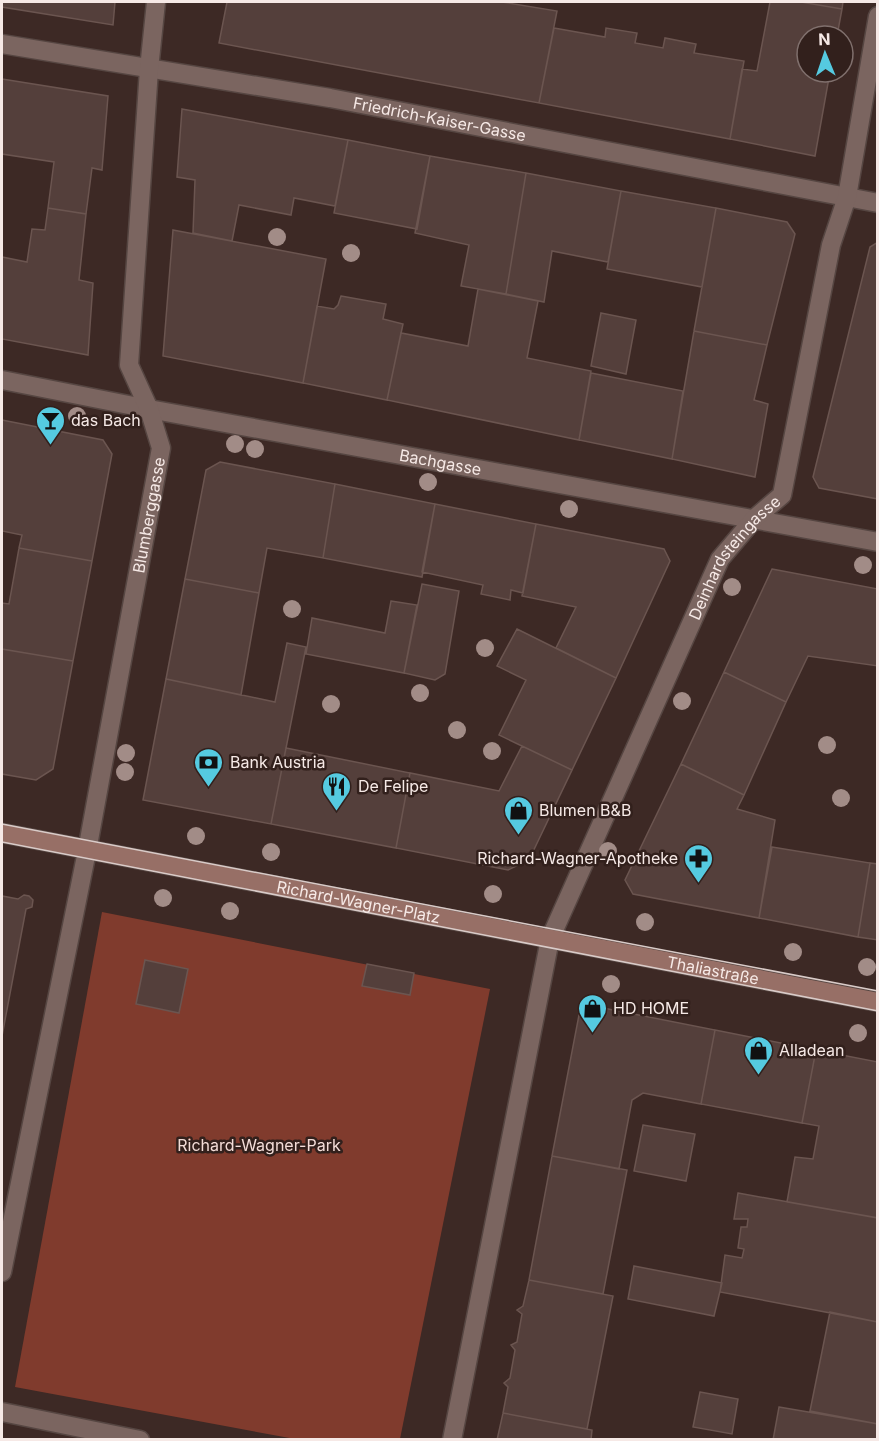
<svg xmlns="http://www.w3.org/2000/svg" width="879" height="1441" font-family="Inter,sans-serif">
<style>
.green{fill:#803b2d}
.building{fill:#543f3b;stroke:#6b5550;stroke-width:1.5}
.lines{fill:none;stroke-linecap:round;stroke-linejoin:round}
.street-casing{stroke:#564642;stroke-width:21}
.secondary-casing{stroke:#564642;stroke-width:21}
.street{stroke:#7b6560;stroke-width:18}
.secondary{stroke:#976f66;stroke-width:18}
.tram{stroke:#d9cbc8;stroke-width:1.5}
.tree{fill:#a28c87}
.labels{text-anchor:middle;stroke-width:5;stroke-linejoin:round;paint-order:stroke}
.street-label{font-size:16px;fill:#f6e9e6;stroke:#32201c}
.poi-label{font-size:16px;fill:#f6e9e6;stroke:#32201c;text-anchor:start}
.park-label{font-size:16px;fill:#f4ddd8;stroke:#32201c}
</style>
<rect width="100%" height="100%" fill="#3d2925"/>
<!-- green -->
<path class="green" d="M102,912L490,989L400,1439H295L15,1387Z"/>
<!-- building -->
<path class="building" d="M2,2H115L113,25L2,7Z
M227,2H502L557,11L539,103L219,43Z
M770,2H801L842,9L837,36H807V72H830L815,156L730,139L742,69L757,71Z
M801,2H843L842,9Z
M554,28L605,37L606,28L637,33L635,43L663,48L665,38L696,44L694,53L744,61L730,139L539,103Z
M2,79L108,96L102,170L92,168L86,214L48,208L54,162L2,154Z
M182,109L348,140L335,206L294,198L291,215L239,205L232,241L193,233L195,180L177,177Z
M348,140L430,156L417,229L334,213Z
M430,156L526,173L506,294L461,286L469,245L415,233Z
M526,173L621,191L608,262L552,251L544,302L506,294Z
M621,191L716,208L702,287L607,269Z
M48,208L86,214L79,280L93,283L88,355L2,339V257L27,262L32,229L45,230Z
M716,208L787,222L795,234L767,345L694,331Z
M173,230L326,259L303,383L163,356Z
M878,242V499L819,488L813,477L870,247Z
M478,289L538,301L527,358L591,371L579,440L387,400L401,333L468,346Z
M341,296L386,304L383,319L403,324L387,400L303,383L317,306L334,309L338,305Z
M601,313L636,320L626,374L591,366Z
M694,331L767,345L754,400L768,404L755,477L672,459Z
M591,373L683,391L672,459L579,440Z
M2,420L103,440L112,454L92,561L19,548L22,535L2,531Z
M220,462L335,484L323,558L267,548L259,593L185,579L206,470Z
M335,484L435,504L422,577L323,558Z
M435,504L536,524L523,593L511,590L510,600L481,594L483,585L422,572Z
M536,524L664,549L670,561L616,678L556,648L576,607L522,596Z
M19,548L92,561L73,661L2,649V603L9,604Z
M772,569L878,589V666L808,656L786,702L724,672Z
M185,579L259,593L241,695L166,679Z
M422,584L459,591L445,674L435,680L404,673Z
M391,601L417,605L404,673L306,654L312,618L385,633Z
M517,629L616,678L572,770L499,735L526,680L497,666Z
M287,643L306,647L271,824L143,800L166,679L275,702Z
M2,649L73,661L53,769L36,780L2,774Z
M724,672L786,702L744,795L681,764Z
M522,746L572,770L529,860L508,870L396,848L410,773L499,791Z
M286,748L410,773L396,848L271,824Z
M681,764L744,795L737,809L775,820L759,918L633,894L625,880Z
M772,847L870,863L858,937L759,918Z
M870,863L878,864V940L858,937Z
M24,895L29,896L33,900L32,907L26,909L2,1036V896L18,899Z
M145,960L188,969L179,1013L136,1004Z
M367,964L414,973L410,995L362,986Z
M593,1006L715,1030L701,1104L643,1093L632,1100L619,1169L552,1156L579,1015Z
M715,1030L816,1050L802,1123L701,1104Z
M816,1050L878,1062V1218L787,1202L795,1157L813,1159L819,1126L802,1123Z
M643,1125L695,1134L686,1181L634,1171Z
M552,1156L627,1170L603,1294L529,1280Z
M738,1193L878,1218V1322L720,1292L725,1255L742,1258L744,1249L738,1248L741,1227H747L748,1219H734Z
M634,1266L722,1283L714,1316L628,1299Z
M529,1280L613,1296L587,1429L503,1413L508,1387L504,1383L510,1378L515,1350L511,1345L517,1342L522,1314L517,1310L523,1306Z
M830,1312L878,1322V1424L810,1411Z
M700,1392L738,1399L732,1434L693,1427Z
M779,1407L878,1424V1440H773Z
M503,1413L592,1430L591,1440H497Z"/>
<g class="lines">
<defs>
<g id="street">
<path id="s1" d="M2,44L330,98L878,203"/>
<path id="s2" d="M2,380L149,409L878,542"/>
<path id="s3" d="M2,1272L87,851L161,448L149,409L129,365L149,69L156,2"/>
<path d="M2,1412L140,1440"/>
<path id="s4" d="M452,1440L550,939L720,559L754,519L782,495L831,245L847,197L878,16"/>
</g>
<g id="secondary">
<path id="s5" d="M2,833L878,1002"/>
</g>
</defs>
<!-- street casing -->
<use href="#street" class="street-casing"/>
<!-- secondary casing -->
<use href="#secondary" class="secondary-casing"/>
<!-- street -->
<use href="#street" class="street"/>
<!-- secondary -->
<use href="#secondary" class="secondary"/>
<!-- tram -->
<path class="tram" d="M2,824L878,991
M2,842L878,1011"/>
</g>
<!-- trees -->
<g class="tree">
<circle cx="277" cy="237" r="9"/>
<circle cx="351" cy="253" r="9"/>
<circle cx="77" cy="416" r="9"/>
<circle cx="235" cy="444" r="9"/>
<circle cx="255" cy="449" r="9"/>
<circle cx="428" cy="482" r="9"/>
<circle cx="569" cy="509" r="9"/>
<circle cx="863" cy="565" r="9"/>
<circle cx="732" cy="587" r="9"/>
<circle cx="292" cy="609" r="9"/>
<circle cx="485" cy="648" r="9"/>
<circle cx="420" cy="693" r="9"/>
<circle cx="682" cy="701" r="9"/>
<circle cx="331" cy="704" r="9"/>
<circle cx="457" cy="730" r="9"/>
<circle cx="827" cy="745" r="9"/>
<circle cx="492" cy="751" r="9"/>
<circle cx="126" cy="753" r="9"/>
<circle cx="125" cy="772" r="9"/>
<circle cx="841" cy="798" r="9"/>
<circle cx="196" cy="836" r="9"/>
<circle cx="608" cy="851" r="9"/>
<circle cx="271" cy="852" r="9"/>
<circle cx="493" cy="894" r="9"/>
<circle cx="163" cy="898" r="9"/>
<circle cx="230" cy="911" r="9"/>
<circle cx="645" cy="922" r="9"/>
<circle cx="793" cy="952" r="9"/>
<circle cx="867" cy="967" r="9"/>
<circle cx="611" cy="984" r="9"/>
<circle cx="858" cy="1033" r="9"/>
</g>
<!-- icons -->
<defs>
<symbol id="bar-pin" viewBox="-11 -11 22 30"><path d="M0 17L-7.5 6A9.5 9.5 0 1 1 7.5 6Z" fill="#55cae0" stroke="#32201c"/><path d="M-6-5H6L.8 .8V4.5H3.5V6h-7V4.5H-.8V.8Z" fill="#111"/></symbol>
<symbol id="bank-pin" viewBox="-11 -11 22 30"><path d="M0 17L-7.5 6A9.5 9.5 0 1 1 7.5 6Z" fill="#55cae0" stroke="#32201c"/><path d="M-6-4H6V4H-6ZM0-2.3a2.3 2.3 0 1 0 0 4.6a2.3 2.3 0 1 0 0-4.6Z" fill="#111"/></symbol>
<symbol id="restaurant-pin" viewBox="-11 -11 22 30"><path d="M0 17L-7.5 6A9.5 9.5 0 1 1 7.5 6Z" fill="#55cae0" stroke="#32201c"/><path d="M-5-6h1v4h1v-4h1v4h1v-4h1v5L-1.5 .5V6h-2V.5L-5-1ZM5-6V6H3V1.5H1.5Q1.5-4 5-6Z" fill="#111"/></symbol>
<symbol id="shop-pin" viewBox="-11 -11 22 30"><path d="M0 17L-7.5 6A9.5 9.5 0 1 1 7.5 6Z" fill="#55cae0" stroke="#32201c"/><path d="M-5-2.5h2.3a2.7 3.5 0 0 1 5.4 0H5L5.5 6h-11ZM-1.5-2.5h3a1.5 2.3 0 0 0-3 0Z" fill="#111"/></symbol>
<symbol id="pharmacy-pin" viewBox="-11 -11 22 30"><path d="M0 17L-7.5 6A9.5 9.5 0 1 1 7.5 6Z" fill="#55cae0" stroke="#32201c"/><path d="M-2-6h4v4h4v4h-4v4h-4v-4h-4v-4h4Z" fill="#111"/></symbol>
</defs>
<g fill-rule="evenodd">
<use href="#bar-pin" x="34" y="404" width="33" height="45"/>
<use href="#bank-pin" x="192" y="746" width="33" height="45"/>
<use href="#restaurant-pin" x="320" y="770" width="33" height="45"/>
<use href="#shop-pin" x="502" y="794" width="33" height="45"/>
<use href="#pharmacy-pin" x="682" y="842" width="33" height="45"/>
<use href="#shop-pin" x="576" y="992" width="33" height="45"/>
<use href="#shop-pin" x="742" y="1034" width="33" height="45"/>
</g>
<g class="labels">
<!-- street labels -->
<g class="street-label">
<text dy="6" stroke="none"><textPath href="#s1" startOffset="444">Friedrich-Kaiser-Gasse</textPath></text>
<text dy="6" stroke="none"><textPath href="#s2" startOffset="446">Bachgasse</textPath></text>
<text dy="6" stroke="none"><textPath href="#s3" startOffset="771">Blumberggasse</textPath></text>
<text dy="6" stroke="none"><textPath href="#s4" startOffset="936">Deinhardsteingasse</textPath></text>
<text dy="6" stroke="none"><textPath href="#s5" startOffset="363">Richard-Wagner-Platz</textPath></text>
<text dy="6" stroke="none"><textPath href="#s5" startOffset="724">Thaliastraße</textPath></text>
</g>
<!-- poi labels -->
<g class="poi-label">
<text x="71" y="426">das Bach</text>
<text x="230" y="768">Bank Austria</text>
<text x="358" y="792">De Felipe</text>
<text x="539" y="816">Blumen B&amp;B</text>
<text x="678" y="864" text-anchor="end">Richard-Wagner-Apotheke</text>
<text x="613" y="1014">HD HOME</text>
<text x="779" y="1056">Alladean</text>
</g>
<!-- park labels -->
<g class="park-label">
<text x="259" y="1151">Richard-Wagner-Park</text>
</g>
</g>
<!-- border -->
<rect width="879" height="1441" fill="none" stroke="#f6e9e6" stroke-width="6"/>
<!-- north arrow -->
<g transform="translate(825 54) rotate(358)"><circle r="28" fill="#32201c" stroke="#80706d" stroke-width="1.5"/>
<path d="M0-4.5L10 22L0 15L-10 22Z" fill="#55cae0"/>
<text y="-9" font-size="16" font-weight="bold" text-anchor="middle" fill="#f6e9e6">N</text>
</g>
</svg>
